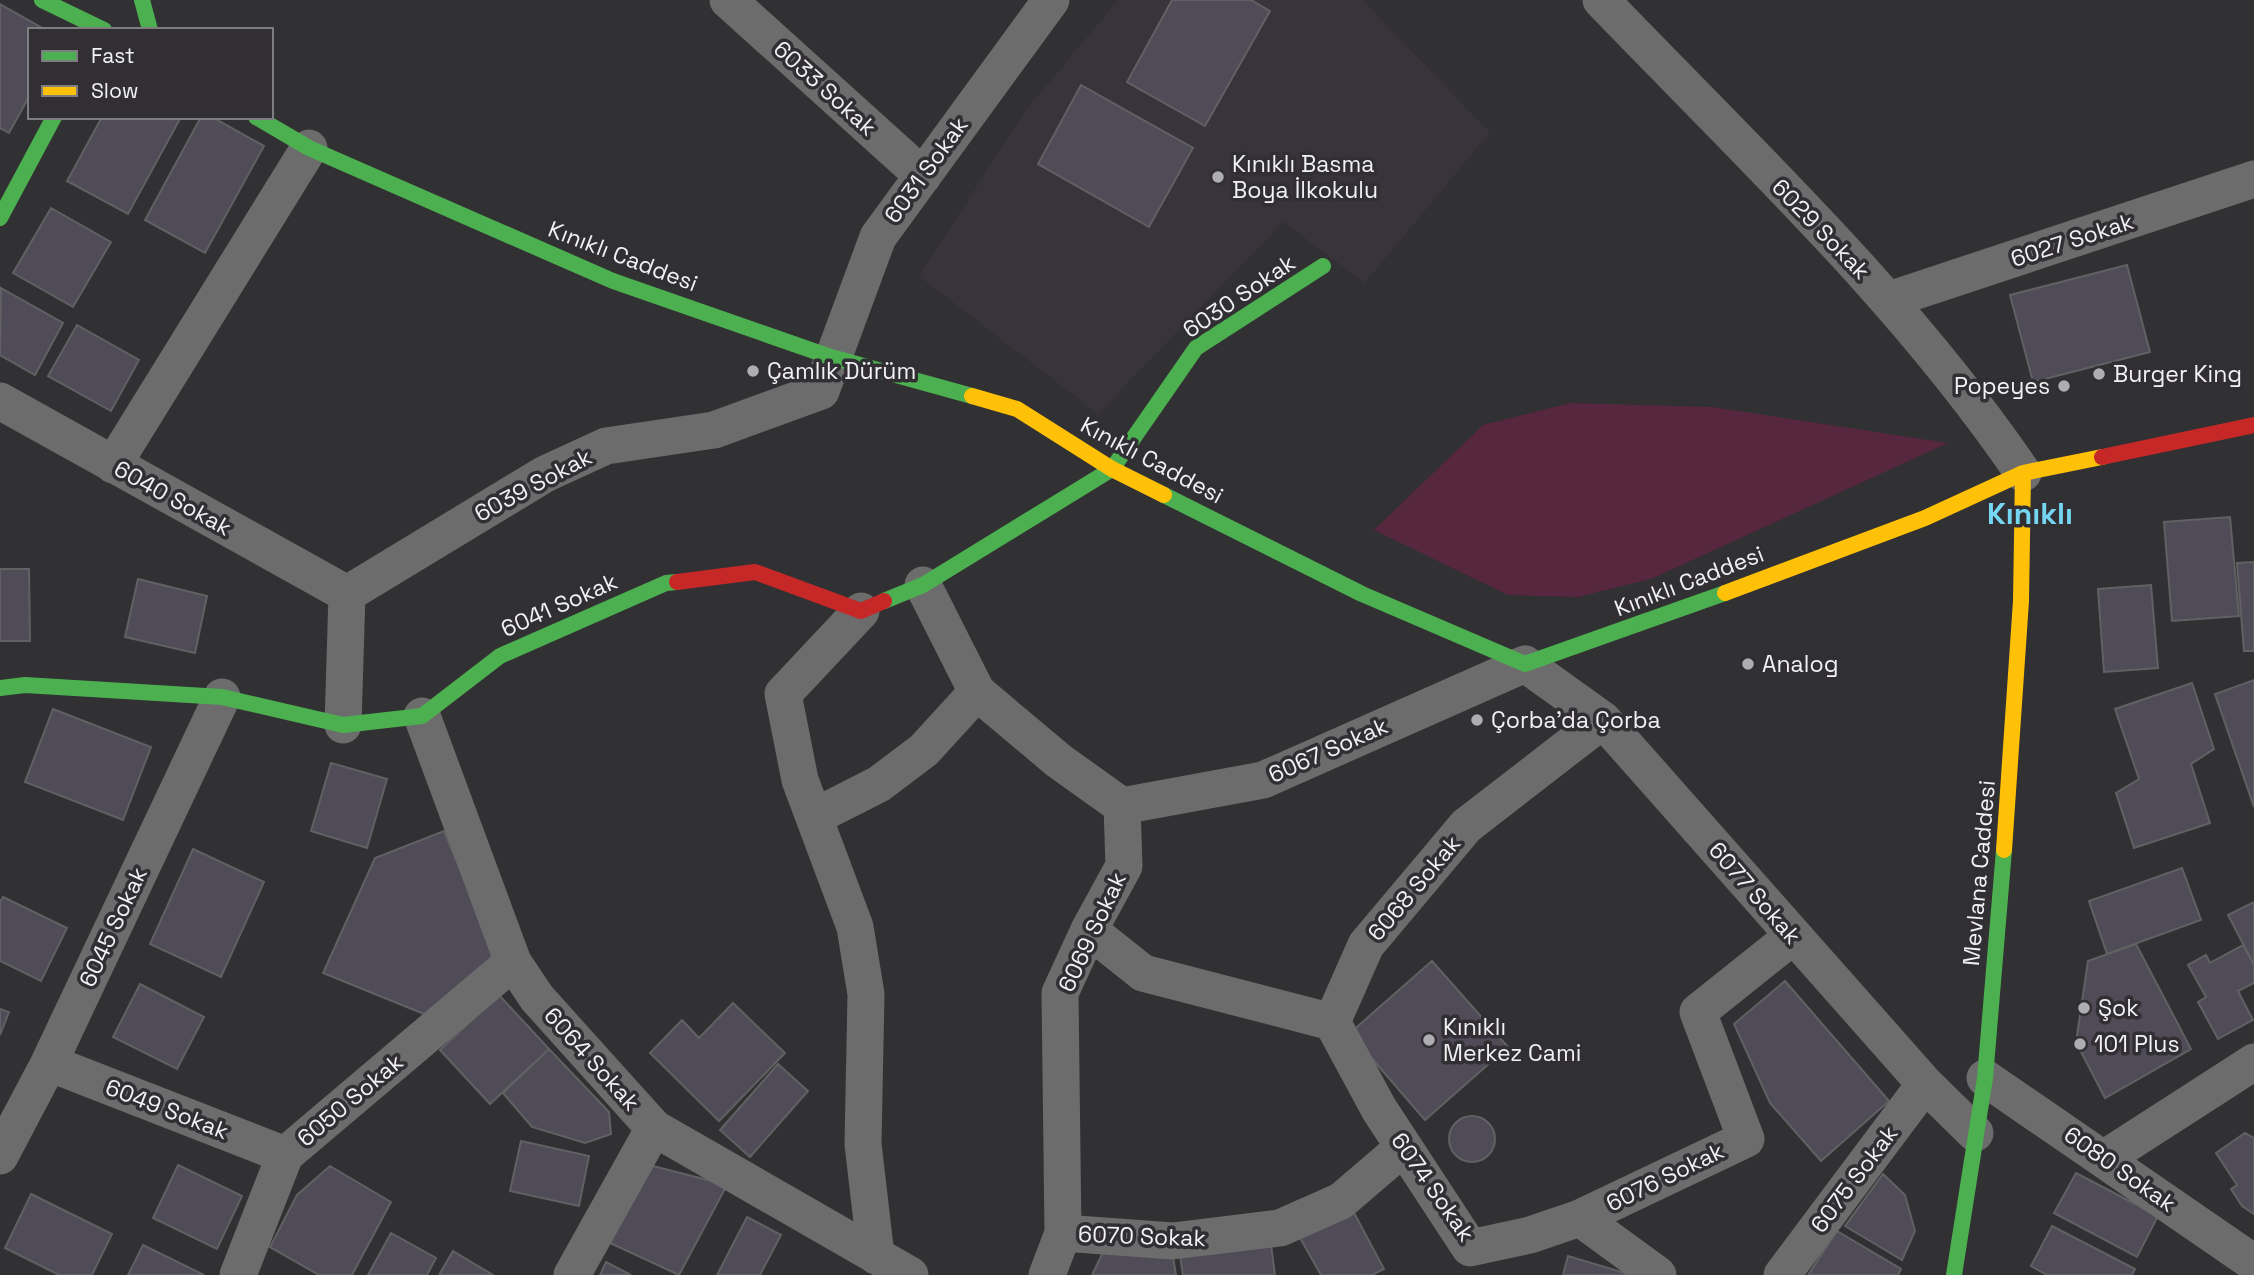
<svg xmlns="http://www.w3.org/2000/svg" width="2254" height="1275" font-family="'Space Grotesk',sans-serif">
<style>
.built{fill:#39343c}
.green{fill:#56273f}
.building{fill:#4f4c58;stroke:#616062;stroke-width:2}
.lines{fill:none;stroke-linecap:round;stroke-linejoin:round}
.street{stroke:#6c6c6c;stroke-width:37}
.fast{stroke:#4caf50;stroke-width:16}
.slow{stroke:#ffc107;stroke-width:16}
.jam{stroke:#c62828;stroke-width:16}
.poi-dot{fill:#aeadaf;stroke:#312f33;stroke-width:2.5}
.labels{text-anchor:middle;stroke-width:7;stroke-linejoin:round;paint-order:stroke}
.street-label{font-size:23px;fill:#f2f1f3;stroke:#312f33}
.poi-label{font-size:23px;fill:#f2f1f3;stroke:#312f33;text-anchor:start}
.district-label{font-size:30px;font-weight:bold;fill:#74d6f1;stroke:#312f33}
</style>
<rect width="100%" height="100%" fill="#313032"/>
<!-- built -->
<path class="built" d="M1118,0H1362L1490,132L1365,283L1283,222L1098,414L919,276L1026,110Z"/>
<!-- green -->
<path class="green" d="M1570,403L1712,407L1948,443L1651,579L1578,597L1508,595L1374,530L1483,425Z"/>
<!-- building -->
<path class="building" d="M1172,0H1251L1270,11L1205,126L1127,82Z
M0,4L46,30H30V95L9,133L0,128Z
M1081,85L1193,148L1149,227L1038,164Z
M102,117H181L128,214L67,181Z
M201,117H212L264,146L205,253L145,220Z
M51,208L111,242L73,307L13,273Z
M2127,265L2150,352L2033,382L2010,295Z
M1,288L63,323L35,375L0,355Z
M77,325L139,360L111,411L48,376Z
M2230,517L2239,616L2172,621L2164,522Z
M2254,562V651H2244L2237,563Z
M0,569H29L30,641H0Z
M138,579L207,596L195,653L125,637Z
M2151,585L2158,668L2104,672L2098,589Z
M2254,680V807L2215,694Z
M2192,683L2214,749L2191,764L2210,823L2134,848L2116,793L2139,779L2115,709Z
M53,709L151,747L123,820L25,782Z
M331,763L387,779L367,848L311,831Z
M444,831L497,957L429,1016L323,973L375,858Z
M193,849L264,882L221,977L150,944Z
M2182,868L2201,920L2107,954L2089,901Z
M3,897L67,928L41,981L0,961V902Z
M2254,902V965L2228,915Z
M2136,944L2191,1049L2105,1098L2076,1042L2088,961Z
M2243,945L2254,965V983L2238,991L2253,1020L2218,1039L2198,1002L2206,997L2188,965L2206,955L2210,963Z
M1432,961L1508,1047L1425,1120L1350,1033Z
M1785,981L1889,1101L1821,1161L1770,1103L1734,1024Z
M140,984L204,1017L177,1069L113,1037Z
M499,995L549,1049L490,1104L440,1050Z
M733,1003L785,1053L719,1121L650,1053L682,1020L699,1038Z
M0,1009L9,1012L0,1035Z
M549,1049L609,1112L611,1134L585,1143L532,1127L503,1093Z
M778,1064L808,1091L750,1157L720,1130Z
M1449 1139a23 23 0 1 1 46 0a23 23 0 1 1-46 0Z
M2245,1133L2254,1138V1214L2242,1206L2231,1189L2237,1185L2216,1153Z
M521,1141L589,1156L579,1206L510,1191Z
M178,1165L242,1196L217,1249L153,1218Z
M330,1166L391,1202L352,1275H319L270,1247L297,1195Z
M653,1166L727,1185L679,1275L608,1242Z
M2076,1173L2158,1216L2137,1257L2054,1213Z
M1883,1174L1905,1195L1915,1231L1902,1260L1845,1226Z
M31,1194L112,1234L92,1275H59L5,1248Z
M1352,1209L1384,1269L1372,1275H1321L1300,1238Z
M747,1217L781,1235L760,1275H717Z
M2052,1226L2135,1269L2132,1275H2047L2031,1266Z
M1837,1231L1901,1269L1898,1275H1808Z
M391,1233L436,1258L427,1275H368Z
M1270,1237L1275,1275H1183L1179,1249Z
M143,1245L204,1275H128Z
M1104,1250L1173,1257L1176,1275H1092Z
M453,1251L493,1275H439Z
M1568,1256L1628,1274L1627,1275H1563Z
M606,1262L631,1275H600Z"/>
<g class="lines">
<!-- street -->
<path class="street" d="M728,0L923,176
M1601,0C1747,152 1904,298 2023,473
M1889,300L2254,179
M0,401L347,594
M113,465L309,148
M923,585L977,692L1059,761L1122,806L1124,866L1089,930L1060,993L1063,1233L1047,1275
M347,594L545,474L606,446L714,430L821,391L878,237L1051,0
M861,611L783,694L800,780L855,927L866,994L863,1144L876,1256
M422,716L513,962L537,998L654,1128L910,1275
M343,725L347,594
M1122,806L1263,780L1525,664L1603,720L1925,1084L1975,1133
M814,817L879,784L924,750L977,692
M1089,930L1143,973L1332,1022L1366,945L1466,826L1603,720
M1332,1022L1379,1109L1470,1248L1530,1235L1580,1218L1658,1275
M49,1063L285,1155
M1985,1078L2254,1263
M0,1156L49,1063L222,697
M2105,1158L2254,1062
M1580,1218L1746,1139L1698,1012L1793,936
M1063,1233L1173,1241L1280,1228L1341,1201L1404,1147
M238,1275L285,1155L513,962
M572,1275L654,1128
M1782,1275L1925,1084"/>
<!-- fast -->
<path class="fast" d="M42,0L104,30
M142,0L150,30
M256,117L309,148L613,281L831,357L972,396
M0,218L54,117
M1164,495L1362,594L1525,664L1725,593
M884,601L923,585L1112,469L1196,348L1323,266
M0,688L25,685L222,697L343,725L422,716L500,656L666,583L677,582
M1954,1275L1985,1078L2004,850"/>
<!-- slow -->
<path class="slow" d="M972,396L1017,409L1112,469L1164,495
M1725,593L1925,518L2023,473L2102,457
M2004,850L2021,601L2023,473"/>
<!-- jam -->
<path class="jam" d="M2102,457L2254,425
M677,582L755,572L861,611L884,601"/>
</g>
<!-- markers -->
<g class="poi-dot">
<circle cx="1218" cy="177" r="7"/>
<circle cx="753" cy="371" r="7"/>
<circle cx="2099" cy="374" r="7"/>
<circle cx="2064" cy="386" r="7"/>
<circle cx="1748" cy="664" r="7"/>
<circle cx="1477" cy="720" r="7"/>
<circle cx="2084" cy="1008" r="7"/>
<circle cx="1429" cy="1040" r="7"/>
<circle cx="2080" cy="1044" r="7"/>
</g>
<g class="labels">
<!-- street labels -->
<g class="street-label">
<text transform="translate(825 88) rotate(42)" y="8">6033 Sokak</text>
<text transform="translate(926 170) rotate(-54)" y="8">6031 Sokak</text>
<text transform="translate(1821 229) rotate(46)" y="8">6029 Sokak</text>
<text transform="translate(2072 240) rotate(-18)" y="8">6027 Sokak</text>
<text transform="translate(623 256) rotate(21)" y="8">Kınıklı Caddesi</text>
<text transform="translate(1239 296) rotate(-34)" y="8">6030 Sokak</text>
<text transform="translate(1152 460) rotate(28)" y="8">Kınıklı Caddesi</text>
<text transform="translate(533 485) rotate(-28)" y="8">6039 Sokak</text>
<text transform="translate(173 498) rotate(29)" y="8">6040 Sokak</text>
<text transform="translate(1689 581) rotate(-21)" y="8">Kınıklı Caddesi</text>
<text transform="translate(559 605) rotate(-24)" y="8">6041 Sokak</text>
<text transform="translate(1328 750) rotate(-24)" y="8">6067 Sokak</text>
<text transform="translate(1979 873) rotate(-85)" y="8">Mevlana Caddesi</text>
<text transform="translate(1414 888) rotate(-50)" y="8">6068 Sokak</text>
<text transform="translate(1755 893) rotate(49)" y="8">6077 Sokak</text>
<text transform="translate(113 927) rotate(-65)" y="8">6045 Sokak</text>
<text transform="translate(1092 932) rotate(-65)" y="8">6069 Sokak</text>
<text transform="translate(592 1059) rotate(48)" y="8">6064 Sokak</text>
<text transform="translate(350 1100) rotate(-40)" y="8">6050 Sokak</text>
<text transform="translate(167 1109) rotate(21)" y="8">6049 Sokak</text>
<text transform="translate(2120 1169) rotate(35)" y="8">6080 Sokak</text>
<text transform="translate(1665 1177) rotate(-26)" y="8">6076 Sokak</text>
<text transform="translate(1854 1179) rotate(-53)" y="8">6075 Sokak</text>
<text transform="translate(1433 1187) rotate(55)" y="8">6074 Sokak</text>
<text transform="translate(1142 1236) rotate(2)" y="8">6070 Sokak</text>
</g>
<!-- poi labels -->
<g class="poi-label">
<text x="1232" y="172">Kınıklı Basma<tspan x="1232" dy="26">Boya İlkokulu</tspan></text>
<text x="767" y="379">Çamlık Dürüm</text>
<text x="2113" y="382">Burger King</text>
<text x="2050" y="394" text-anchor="end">Popeyes</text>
<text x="1762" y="672">Analog</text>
<text x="1491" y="728">Çorba’da Çorba</text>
<text x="2098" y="1016">Şok</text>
<text x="1443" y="1035">Kınıklı<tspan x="1443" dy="26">Merkez Cami</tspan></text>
<text x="2094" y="1052">101 Plus</text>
</g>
<!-- district labels -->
<g class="district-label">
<text x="2030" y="524">Kınıklı</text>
</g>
</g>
<!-- legend -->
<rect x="28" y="28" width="245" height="91" fill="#312f33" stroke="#7e7d80" stroke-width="2"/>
<rect x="42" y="51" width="35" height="10" fill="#4caf50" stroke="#7e7d80" stroke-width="2"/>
<text x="91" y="63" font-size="21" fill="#f2f1f3">Fast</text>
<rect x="42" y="86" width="35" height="10" fill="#ffc107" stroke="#7e7d80" stroke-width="2"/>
<text x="91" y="98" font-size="21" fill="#f2f1f3">Slow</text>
</svg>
